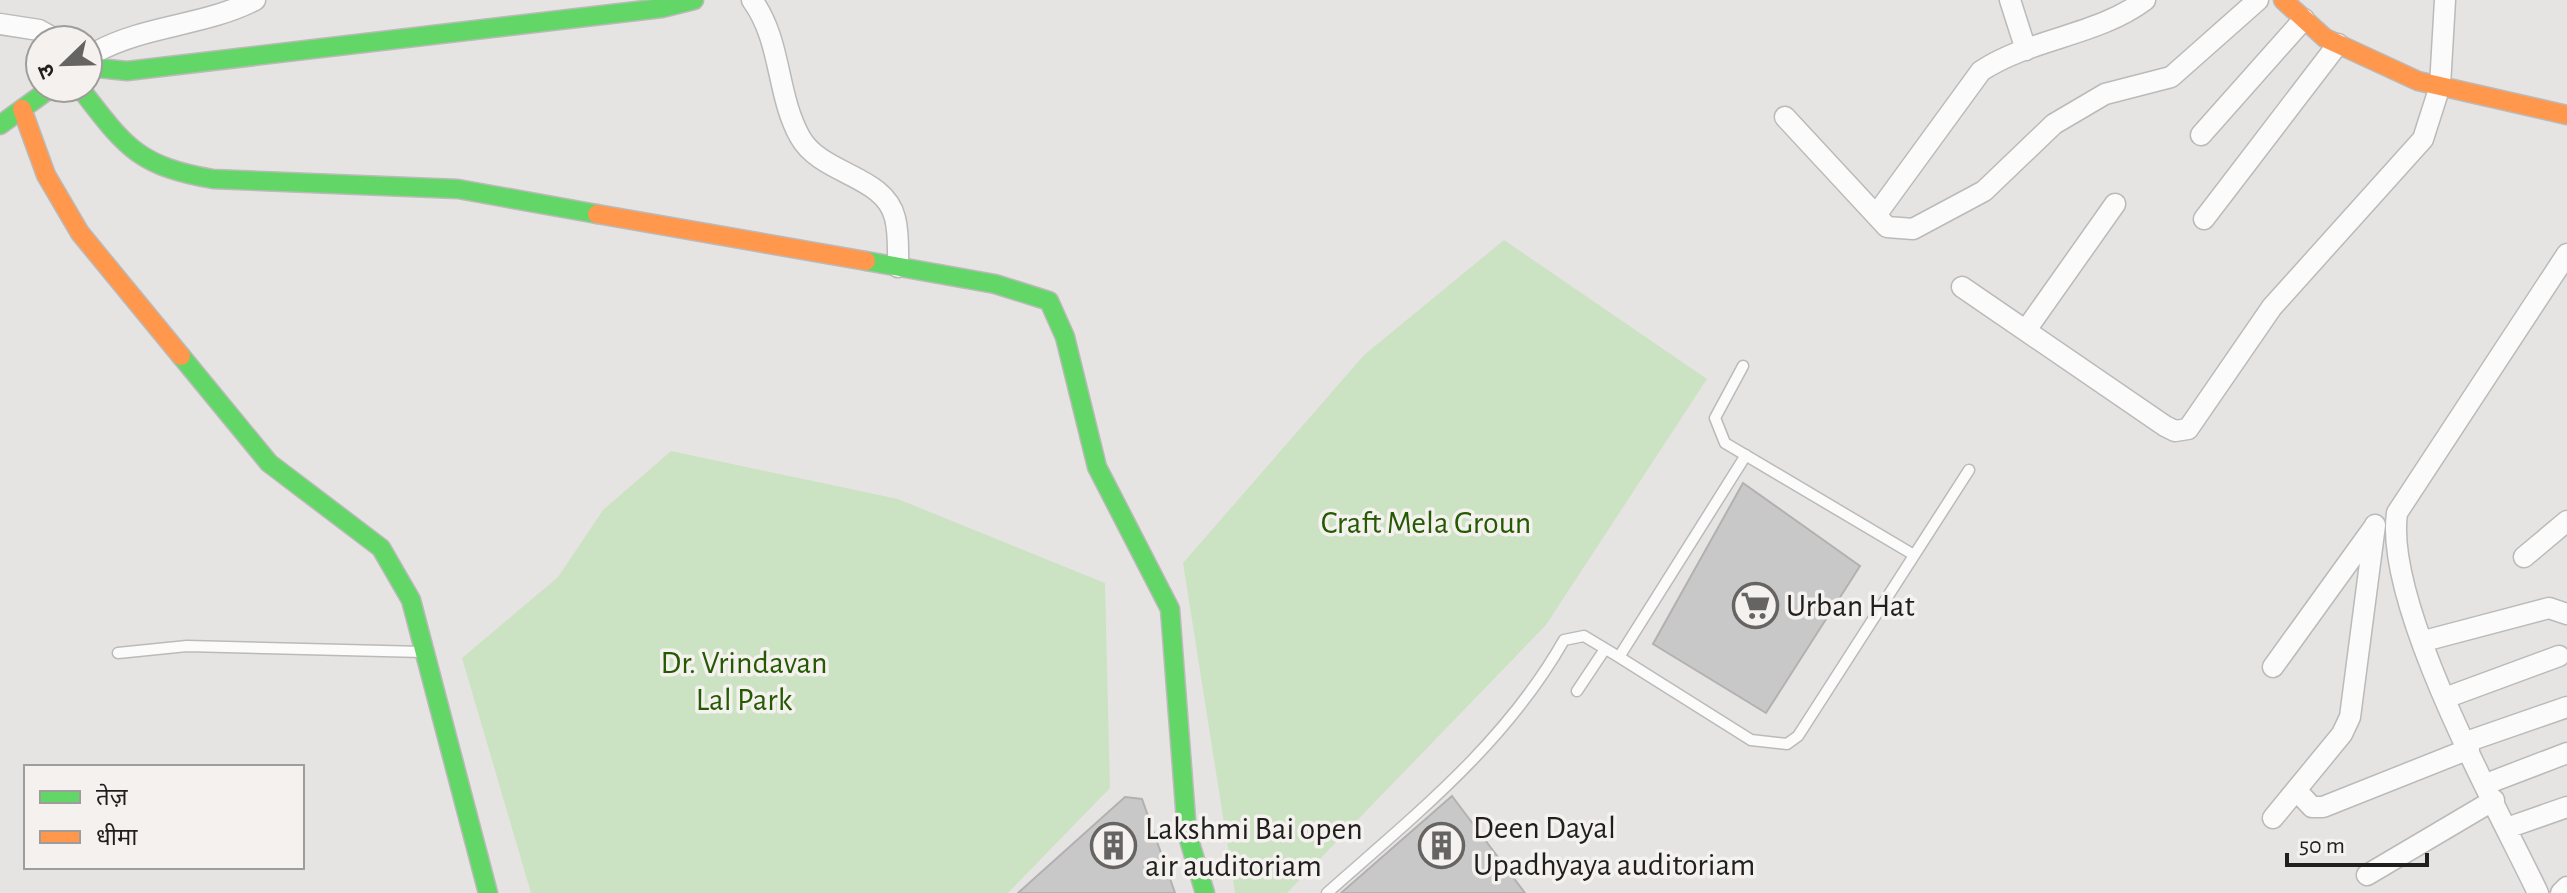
<svg xmlns="http://www.w3.org/2000/svg" width="2567" height="893" font-family="'Alegreya Sans','Noto Sans Devanagari',sans-serif">
<style>
.green{fill:#cce3c3}
.building{fill:#c9c8c8;stroke:#b2b0b0;stroke-width:2}
.lines{fill:none;stroke-linecap:round;stroke-linejoin:round}
.lane-casing{stroke:#bbbab9;stroke-width:13}
.street-casing{stroke:#bbbab9;stroke-width:23}
.fast-casing{stroke:#bbbab9;stroke-width:21}
.slow-casing{stroke:#bbbab9;stroke-width:21}
.lane{stroke:#fbfbfb;stroke-width:10}
.street{stroke:#fbfbfb;stroke-width:20}
.fast{stroke:#63d668;stroke-width:18}
.slow{stroke:#ff974d;stroke-width:18}
.labels{text-anchor:middle;stroke-width:7;stroke-linejoin:round;paint-order:stroke}
.park-label{font-size:32px;fill:#245a02;stroke:#f4f1ef}
.poi-label{font-size:32px;fill:#201f1e;stroke:#f4f1ef;text-anchor:start}
</style>
<rect width="100%" height="100%" fill="#e6e4e3"/>
<!-- green -->
<path class="green" d="M1504,240L1707,379L1546,625L1287,893H1235L1183,563L1364,355Z
M671,451L898,499L1105,583L1110,788L1008,893H531L462,658L558,577L603,510Z"/>
<!-- building -->
<path class="building" d="M1743,483L1860,566L1766,713L1653,644Z
M1452,796L1525,893H1341Z
M1125,797L1142,799L1175,893H1018Z"/>
<g class="lines">
<defs>
<path id="lane" d="M1743,366L1715,418L1725,443L1914,555
M118,653L187,646L423,652
M1619,657L1751,740L1787,744L1798,736L1969,470
M1577,691L1605,649
M1327,893C1415,815 1505,744 1564,640L1584,636L1619,657L1746,455"/>
<path id="street" d="M752,0C782,41 776,94 800,137C821,175 885,175 895,218C899,233 898,251 898,267
M2010,0L2026,50
M0,24L39,30L57,40
M96,52C146,25 204,26 255,0
M1785,117L1887,227L1913,229L1984,191L2054,124L2105,94L2171,77L2258,0
M2201,135L2304,19
M1876,215L1981,71C2031,38 2097,36 2145,0
M2204,219L2338,44
M1962,287L2165,426L2175,431L2188,429L2272,307L2423,139L2440,86L2445,0
M2026,330L2115,204
M2524,557L2567,521
M2424,641L2549,608L2567,614
M2273,667L2374,527
M2445,698L2559,656
M2466,742L2567,707
M2486,784L2567,753
M2296,790L2312,807H2323L2469,749
M2273,818L2342,734L2350,717L2375,525
M2507,828L2567,807
M2367,875L2494,800
M2538,893C2496,805 2384,605 2397,513L2567,254
M2561,893L2567,887"/>
<path id="fast" d="M98,68L127,71L662,8L694,0
M80,88C125,146 137,166 213,179L458,189L597,214
M0,125L51,88
M866,261L995,284L1049,301L1065,337L1097,467L1170,609L1187,833L1205,893
M181,356L269,463L381,548L411,600L488,893"/>
<path id="slow" d="M2283,0L2325,38L2418,81L2567,115
M22,109L46,175L80,233L181,356
M597,214L866,261"/>
</defs>
<!-- lane casing -->
<use href="#lane" class="lane-casing"/>
<!-- street casing -->
<use href="#street" class="street-casing"/>
<!-- fast casing -->
<use href="#fast" class="fast-casing"/>
<!-- slow casing -->
<use href="#slow" class="slow-casing"/>
<!-- lane -->
<use href="#lane" class="lane"/>
<!-- street -->
<use href="#street" class="street"/>
<!-- fast -->
<use href="#fast" class="fast"/>
<!-- slow -->
<use href="#slow" class="slow"/>
</g>
<!-- icons -->
<defs>
<symbol id="supermarket-ring" viewBox="-11 -11 22 22"><circle r="9.5" fill="#f4f1ef" stroke="#656463" stroke-width="1.5"/><path d="M-6-5.5h2.5l.6 2H6L4.5 2H-2.5L-4.4-4H-6ZM-1.5 3.2a1.3 1.3 0 1 0 .1 0ZM3 3.2a1.3 1.3 0 1 0 .1 0Z" fill="#656463"/></symbol>
<symbol id="building-ring" viewBox="-11 -11 22 22"><circle r="9.5" fill="#f4f1ef" stroke="#656463" stroke-width="1.5"/><path d="M-4-6H4V6H1V3H-1V6H-4ZM-2.5-4.3h1.7v1.8h-1.7ZM.8-4.3h1.7v1.8H.8ZM-2.5-1h1.7V.8h-1.7ZM.8-1h1.7V.8H.8Z" fill="#656463"/></symbol>
</defs>
<g fill-rule="evenodd">
<use href="#supermarket-ring" x="1730" y="580" width="51" height="51"/>
<use href="#building-ring" x="1416" y="820" width="51" height="51"/>
<use href="#building-ring" x="1088" y="820" width="51" height="51"/>
</g>
<g class="labels">
<!-- park labels -->
<g class="park-label">
<text x="1426" y="533">Craft Mela Groun</text>
<text x="744" y="673">Dr. Vrindavan<tspan x="744" dy="37">Lal Park</tspan></text>
</g>
<!-- poi labels -->
<g class="poi-label">
<text x="1786" y="616">Urban Hat</text>
<text x="1473" y="838">Deen Dayal<tspan x="1473" dy="37">Upadhyaya auditoriam</tspan></text>
<text x="1145" y="839">Lakshmi Bai open<tspan x="1145" dy="37">air auditoriam</tspan></text>
</g>
</g>
<!-- legend -->
<rect x="24" y="765" width="280" height="104" fill="#f4f1ef" stroke="#9f9d9b" stroke-width="2"/>
<rect x="40" y="791" width="40" height="12" fill="#63d668" stroke="#9f9d9b" stroke-width="2"/>
<text x="96" y="805" font-size="24" fill="#201f1e">तेज़</text>
<rect x="40" y="831" width="40" height="12" fill="#ff974d" stroke="#9f9d9b" stroke-width="2"/>
<text x="96" y="845" font-size="24" fill="#201f1e">धीमा</text>
<!-- north arrow -->
<g transform="translate(64 64) rotate(247)"><circle r="38" fill="#f4f1ef" stroke="#9f9d9b" stroke-width="2"/>
<path d="M0-6L14 30L0 20L-14 30Z" fill="#656463"/>
<text y="-12" font-size="22" font-weight="bold" text-anchor="middle" fill="#201f1e">उ</text>
</g>
<!-- scale -->
<path d="M2287 853v12h140v-12" fill="none" stroke="#201f1e" stroke-width="4"/>
<text x="2299" y="853" font-size="24" fill="#201f1e" stroke="#f4f1ef" stroke-width="6" paint-order="stroke">50 m</text>
</svg>
